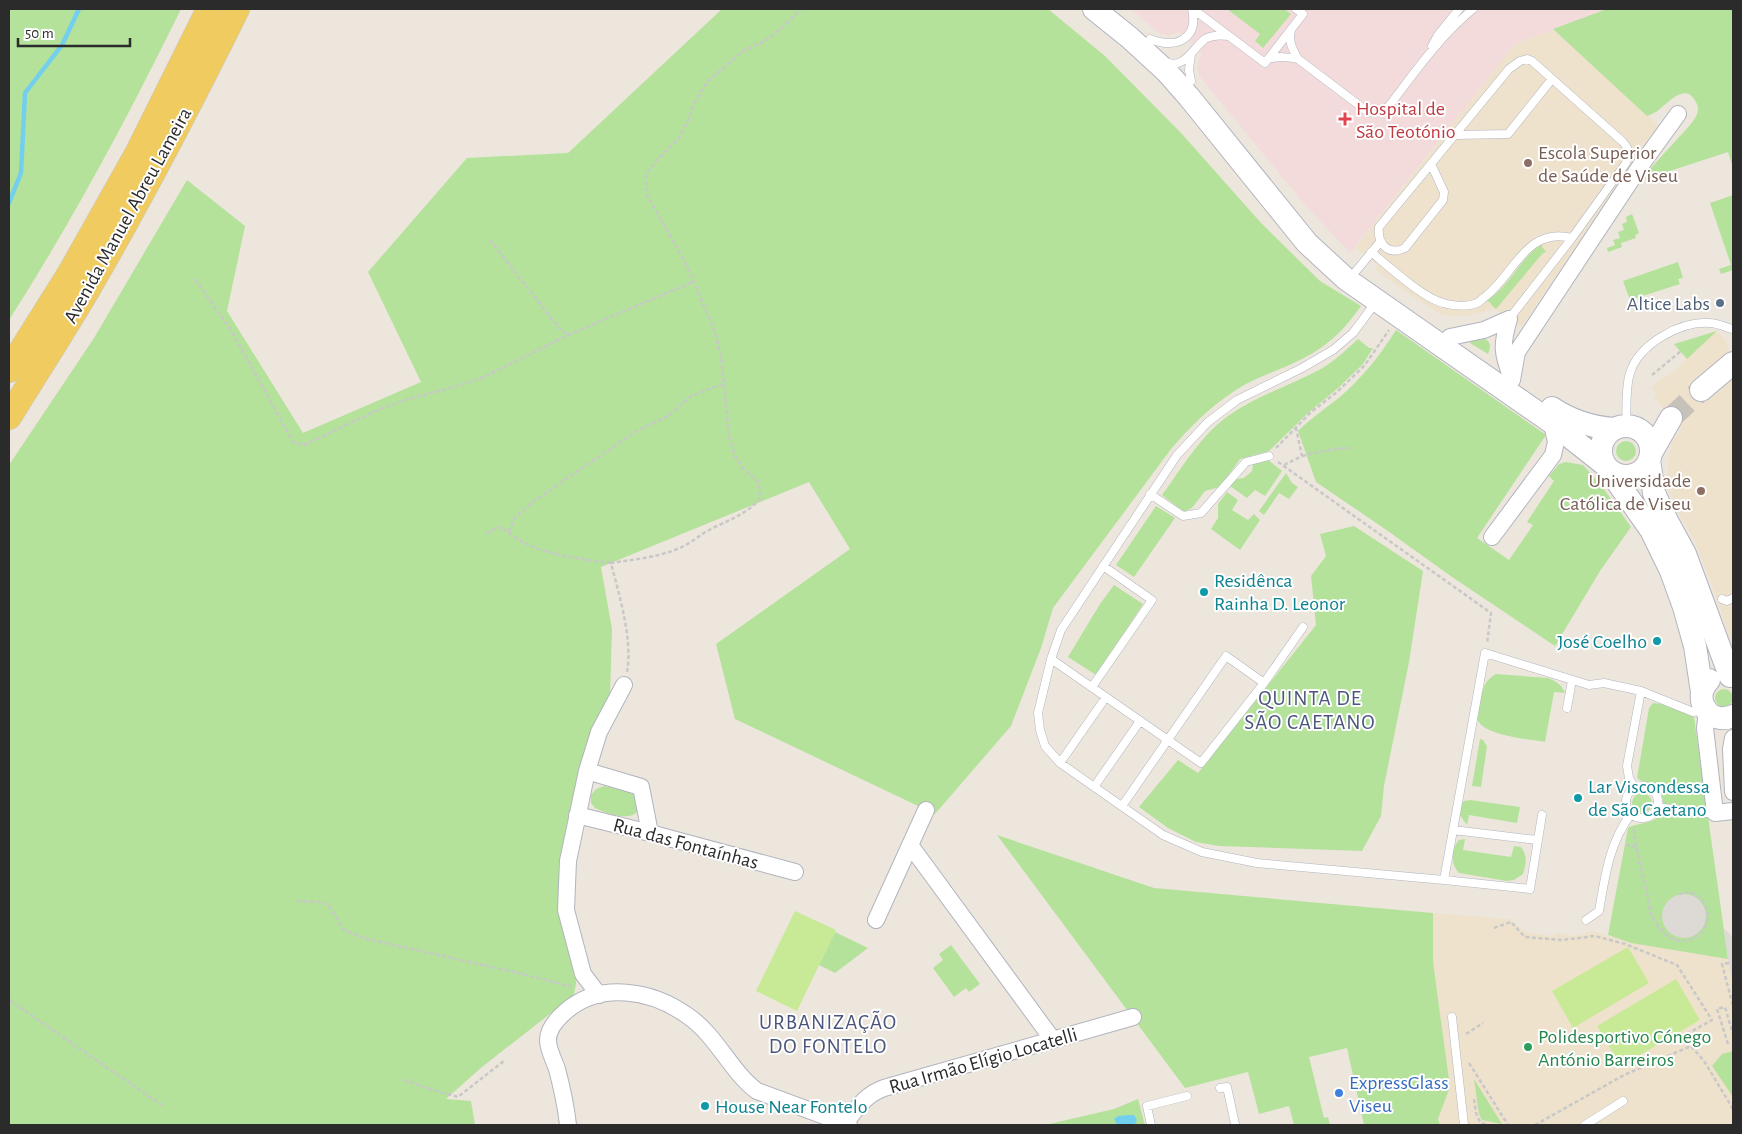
<svg xmlns="http://www.w3.org/2000/svg" width="1742" height="1134" font-family="'Alegreya Sans',sans-serif">
<style>
.education{fill:#eee2cd}
.medical{fill:#f3dbdc}
.green{fill:#b4e29a}
.pitch{fill:#c8ea96}
.plaza{fill:#ddd9d4}
.water{fill:#72cfed}
.lines{fill:none;stroke-linecap:round;stroke-linejoin:round}
.stream{stroke:#72cfed;stroke-width:4.5}
.secondary-tunnel{stroke:#c6c1b9;stroke-width:22;stroke-dasharray:22 11;stroke-linecap:butt}
.lane-casing{stroke:#b1b4be;stroke-width:9}
.street-casing{stroke:#b1b4be;stroke-width:18}
.secondary-casing{stroke:#b1b4be;stroke-width:24}
.primary-casing{stroke:#c8c8c8;stroke-width:26}
.path{stroke:#c8c8c8;stroke-width:2.5;stroke-dasharray:4 2.5;stroke-linecap:butt}
.lane{stroke:#fff;stroke-width:8}
.street{stroke:#fff;stroke-width:16}
.secondary{stroke:#fff;stroke-width:22}
.primary{stroke:#efcb60;stroke-width:25}
.health-dot{fill:#e0444e;stroke:#fff;stroke-width:2}
.education-dot{fill:#8d6e63;stroke:#fff;stroke-width:2}
.service-dot{fill:#5c6f8a;stroke:#fff;stroke-width:2}
.culture-dot{fill:#0f9aa8;stroke:#fff;stroke-width:2}
.leisure-dot{fill:#2e9e5b;stroke:#fff;stroke-width:2}
.shop-dot{fill:#3f7fe0;stroke:#fff;stroke-width:2}
.labels{text-anchor:middle;stroke-width:4;stroke-linejoin:round;paint-order:stroke}
.health-label{font-size:20px;fill:#be3a42;stroke:#fff;text-anchor:start}
.education-label{font-size:20px;fill:#785e54;stroke:#fff;text-anchor:start}
.street-label{font-size:20px;fill:#2b2b2b;stroke:#fff}
.service-label{font-size:20px;fill:#4e5e75;stroke:#fff;text-anchor:end}
.culture-label{font-size:20px;fill:#0d838f;stroke:#fff;text-anchor:start}
.leisure-label{font-size:20px;fill:#27864d;stroke:#fff;text-anchor:start}
.shop-label{font-size:20px;fill:#366cbe;stroke:#fff;text-anchor:start}
.neighbourhood-label{font-size:21px;letter-spacing:1px;fill:#4b557b;stroke:#fff}
</style>
<rect width="100%" height="100%" fill="#ede6dd"/>
<!-- education -->
<path class="education" d="M1553,29L1659,126L1521,327L1495,309L1466,316H1447L1438,313L1409,294L1375,269L1378,265L1355,248L1515,44Z
M1717,331L1727,342L1733,374V646L1731,642L1720,608L1696,544L1677,511L1668,486L1667,477L1669,455L1672,442L1679,432L1682,430L1653,397L1657,394L1651,387L1664,376L1666,378Z
M1433,913L1510,919L1526,932L1551,936L1558,933L1574,936L1593,931L1631,943L1728,959L1733,986V1125H1436L1450,1087L1433,962Z"/>
<!-- medical -->
<path class="medical" d="M1131,9H1607L1515,44L1350,253L1306,206L1200,77L1197,67L1199,60L1202,53L1178,32L1169,36L1160,34Z"/>
<!-- green -->
<path class="green" d="M9,9H181C129,115 73,220 9,320Z
M722,9H1048L1105,56L1182,134L1262,224L1320,281L1361,306C1345,329 1328,346 1302,359C1279,371 1254,377 1233,392C1210,407 1189,428 1171,449L1053,608L1041,648L1011,726L935,814L735,719L716,644L850,549L809,482L601,567L612,629L610,698L585,748L563,859L559,915L570,943L577,978L574,995L482,1067L446,1099L471,1101L475,1125H9V465L94,338L187,180L245,226L227,311L303,433L421,382L368,272L467,158L568,153Z
M1227,9H1284L1291,14L1263,48L1255,41L1260,34Z
M1607,9H1733V168L1728,152L1639,181L1691,124C1696,117 1701,111 1696,102C1686,83 1671,100 1661,108C1657,112 1652,114 1647,116L1553,29Z
M1733,195V270L1721,274L1719,269L1731,265L1710,203Z
M1632,214L1639,233L1635,235L1636,238L1621,243L1622,247L1608,252L1607,248L1615,245L1613,240L1620,238L1618,232L1624,230L1622,224L1627,222L1626,217Z
M1541,245L1546,252L1542,254L1496,309L1487,300C1510,287 1519,259 1541,245Z
M1678,262L1683,278L1678,279L1680,284L1630,300L1623,281Z
M1396,330L1546,435L1477,538L1509,560L1533,525L1527,522L1554,481L1549,476L1559,464L1566,462L1583,465L1601,485L1631,527L1600,571L1555,646L1452,577L1385,529L1316,482L1298,431C1311,418 1326,408 1341,396C1363,377 1381,354 1396,330Z
M1717,331L1687,359L1674,344Z
M1474,338H1484C1491,342 1491,347 1488,354L1470,343Z
M1358,339L1369,348H1373L1363,364L1337,389L1308,413L1269,451L1240,459L1220,487L1205,491L1192,508L1184,512L1162,495C1182,468 1200,436 1228,416C1256,396 1289,386 1319,370C1334,362 1346,350 1358,339Z
M1616 451a10 10 0 1 1 20 0a10 10 0 1 1-20 0Z
M1267,459L1282,471L1265,496L1255,490L1247,498L1230,486L1236,479L1244,478L1252,471L1253,464Z
M1286,473L1292,483L1298,487L1289,499L1279,493L1264,515L1259,511Z
M1227,492L1238,500L1232,510L1248,520L1254,514L1260,520L1240,550L1211,529L1218,518V504Z
M1156,506L1175,518L1134,577L1116,565Z
M1354,526L1423,571L1409,662L1384,786L1381,816L1362,851L1219,846L1196,842L1168,828L1139,807L1178,760L1198,773L1316,625L1311,576L1326,556L1320,534Z
M1114,585L1143,604L1096,675L1068,657L1100,604Z
M1496,674L1548,678C1556,681 1562,685 1565,693L1554,692L1545,742C1530,739 1481,736 1477,718C1476,713 1480,705 1481,699C1483,687 1485,680 1496,674Z
M1715 698a9 9 0 1 1 18 0a9 9 0 1 1-18 0Z
M1653,703L1662,704L1694,717L1728,959L1631,943L1608,935L1628,828C1640,821 1664,825 1663,804C1663,798 1662,793 1658,789C1652,783 1643,783 1637,778L1649,708Z
M1480,739L1483,740L1487,746L1481,787L1472,786Z
M604,786C612,788 627,790 634,795C636,797 639,802 639,806C637,825 605,813 595,808L591,803V795L596,789Z
M1632 803a10 10 0 1 1 20 0a10 10 0 1 1-20 0Z
M1470,800L1520,807L1517,823L1469,815L1467,825L1459,814L1461,805L1464,801Z
M997,835L1154,888L1433,913V962L1450,1087L1438,1119L1440,1125H1364L1347,1048L1309,1057L1324,1118L1328,1117L1330,1125H1294L1289,1106L1259,1114L1248,1072L1185,1088Z
M1465,839L1463,850L1511,857L1514,846L1521,847C1528,857 1526,863 1523,874L1514,880L1507,881L1459,873C1450,864 1451,849 1459,840Z
M835,932L868,948L835,973L819,965Z
M951,945L980,984L969,992L966,988L954,997L933,968L943,960L939,954Z
M1733,1051V1097L1712,1066L1722,1054Z
M1474,1079L1502,1124L1482,1120L1479,1114Z
M1138,1099L1145,1125H1045L1114,1109Z"/>
<!-- pitch -->
<path class="pitch" d="M795,911L836,930L797,1011L756,991Z
M1628,947L1649,983L1573,1028L1552,991Z
M1676,979L1700,1020L1621,1066L1597,1026Z"/>
<!-- plaza -->
<path class="plaza" d="M1662 916a22 22 0 1 1 44 0a22 22 0 1 1-44 0Z
M1724,929L1733,937V986L1728,959Z"/>
<!-- water -->
<path class="water" d="M1129,1115H1134L1137,1120L1135,1124L1117,1125L1114,1119L1118,1116Z"/>
<g class="lines">
<!-- stream -->
<path class="stream" d="M9,203L21,173L25,93L62,45L79,9"/>
<!-- secondary-tunnel -->
<path class="secondary-tunnel" d="M1671,418L1701,390"/>
<defs>
<path id="lane" d="M1193,9L1265,63L1303,14L1296,9
M1150,39C1175,49 1199,40 1192,9
M1432,46L1438,35L1459,9
M1268,59C1279,56 1287,57 1298,59C1293,50 1288,42 1291,31
M1298,59L1368,112C1377,113 1382,111 1389,106C1415,72 1440,36 1473,9
M1166,62C1184,70 1193,48 1205,39C1212,35 1221,35 1229,36
M1191,81L1189,70L1191,54
M1455,135L1508,134L1552,79
M1431,164L1444,192L1443,200L1405,248C1388,256 1377,244 1379,227L1509,69L1520,61L1527,59L1532,61L1623,142C1629,149 1630,154 1626,163L1572,238L1509,319
M1371,252C1388,266 1423,298 1443,303C1452,306 1468,307 1477,303C1480,302 1483,298 1486,296C1514,274 1527,226 1572,238
M1356,271L1381,241
M1376,302L1353,333L1333,350L1302,368L1237,400L1208,422L1177,455L1061,630L1051,659L1038,713L1040,730L1045,746L1060,763L1163,835L1202,852L1257,863L1444,880L1485,653L1589,685L1604,683L1641,691L1627,766L1629,778L1635,788
M1626,426C1627,409 1625,389 1630,373C1639,344 1680,321 1710,323C1717,323 1725,327 1732,329
M1150,494L1183,516L1201,513L1246,462L1269,456
M1722,599L1727,601L1733,598
M1051,659L1201,763L1264,683L1303,627
M1092,687L1152,600L1103,566
M1641,691L1693,712L1699,711L1701,708
M1567,708L1572,680
M1060,763L1106,697
M1626 802a16 16 0 1 1 32 0a16 16 0 1 1-32 0Z
M1094,787L1140,721
M1122,806L1226,656L1264,683
M1657,807L1701,813H1715
M1453,830L1537,840
M1444,880L1530,889L1542,815
M1586,920L1599,911C1605,877 1609,843 1631,814
M1452,1017L1464,1125
M1220,1088L1227,1087L1235,1124
M1151,1125L1147,1106L1187,1096
M1585,1125L1623,1101"/>
<path id="street" d="M1509,319C1501,346 1502,353 1512,379
M1450,337L1484,330L1509,319
M1512,380L1517,352L1641,165L1678,114
M1492,537L1553,455L1556,442L1552,424
M1707,712L1705,728L1715,813L1733,811
M1733,738L1731,749L1733,792
M587,771L641,787L650,833
M577,815L650,833L795,872
M910,845L1053,1040
M876,920L926,810
M599,995L583,974L566,910L568,861L587,771L599,732L624,685
M845,1123C858,1107 865,1095 884,1088L1133,1017
M568,1125C566,1106 562,1088 557,1069C554,1060 548,1050 548,1040C548,1029 557,1019 565,1012C600,981 652,990 688,1016C717,1036 731,1072 757,1091L849,1125"/>
<path id="secondary" d="M1094,9L1130,38L1167,72L1189,97L1307,243L1346,279L1551,422L1604,464
M1701,390L1733,363
M1552,408C1571,421 1590,427 1614,429
M1601 451a25 25 0 1 1 50 0a25 25 0 1 1-50 0Z
M1651,453L1671,418
M1649,460L1654,493L1667,521L1685,554L1730,676
M1609,470L1651,530L1671,571L1684,607L1695,646L1702,692
M1709,680C1691,699 1709,726 1733,716"/>
<path id="primary" d="M9,370L70,273L137,154L209,9
M9,417C36,373 65,329 91,284C143,194 191,102 237,9"/>
</defs>
<!-- lane casing -->
<use href="#lane" class="lane-casing"/>
<!-- street casing -->
<use href="#street" class="street-casing"/>
<!-- secondary casing -->
<use href="#secondary" class="secondary-casing"/>
<!-- primary casing -->
<use href="#primary" class="primary-casing"/>
<!-- path -->
<path class="path" d="M490,240L559,328L568,335L693,282
M195,279L231,330L293,442L304,445L378,410L405,400L457,386L484,377L568,335
M1652,375L1681,351
M1276,448L1310,413L1337,392L1365,365L1389,330
M1302,456L1333,449L1353,448
M1278,462L1491,613L1487,644
M1284,465L1302,456L1296,428
M509,532L514,519L531,503L563,481L635,432L668,416L691,396L723,384
M486,534L498,527C508,531 515,538 525,543C547,555 586,560 611,563
M627,672C633,639 619,595 611,563C636,559 663,557 686,545C696,539 704,532 715,527C732,519 747,513 760,499V490L758,482L741,466L735,456L729,436L721,356L714,329L684,260L647,195L646,175L655,162L679,138L688,120L694,104L707,82L743,51L763,42L781,29L801,9
M1634,829C1636,849 1641,869 1646,889C1648,898 1649,908 1652,916C1656,925 1666,937 1676,940C1681,941 1687,941 1691,939C1720,928 1707,884 1679,894
M1626,845L1636,847
M297,901L321,902L329,906L344,930L367,939L514,972L573,987
M1494,928L1511,922L1525,937L1562,940L1595,936L1625,944L1677,965L1712,1020L1685,1035L1691,1046
M1729,963L1722,964L1733,1006
M9,1000L163,1106
M1466,1034L1483,1023
M1728,1044L1717,1009L1725,1007L1733,1034
M1469,1063L1508,1125
M404,1080L433,1090L458,1097L505,1060
M1474,1099C1476,1110 1475,1121 1486,1125
M1535,1125L1624,1075L1691,1046L1704,1061L1733,1109"/>
<!-- lane -->
<use href="#lane" class="lane"/>
<!-- street -->
<use href="#street" class="street"/>
<!-- secondary -->
<use href="#secondary" class="secondary"/>
<!-- primary -->
<use href="#primary" class="primary"/>
</g>
<!-- markers -->
<path class="health-dot" d="M1342.5 111.5h5v5h5v5h-5v5h-5v-5h-5v-5h5z"/>
<g class="education-dot">
<circle cx="1528" cy="163" r="5"/>
<circle cx="1701" cy="491" r="5"/>
</g>
<circle class="service-dot" cx="1720" cy="303" r="5"/>
<g class="culture-dot">
<circle cx="1204" cy="592" r="5"/>
<circle cx="1657" cy="641" r="5"/>
<circle cx="1578" cy="798" r="5"/>
<circle cx="705" cy="1106" r="5"/>
</g>
<circle class="leisure-dot" cx="1528" cy="1047" r="5"/>
<circle class="shop-dot" cx="1339" cy="1093" r="5"/>
<g class="labels">
<!-- health labels -->
<g class="health-label">
<text x="1356" y="115">Hospital de<tspan x="1356" dy="23">São Teotónio</tspan></text>
</g>
<!-- education labels -->
<g class="education-label">
<text x="1538" y="159">Escola Superior<tspan x="1538" dy="23">de Saúde de Viseu</tspan></text>
<text x="1691" y="487" text-anchor="end">Universidade<tspan x="1691" dy="23">Católica de Viseu</tspan></text>
</g>
<!-- street labels -->
<g class="street-label">
<text transform="translate(127 215) rotate(-61)" y="7">Avenida Manuel Abreu Lameira</text>
<text transform="translate(686 843) rotate(15)" y="7">Rua das Fontaínhas</text>
<text transform="translate(983 1060) rotate(-16)" y="7">Rua Irmão Elígio Locatelli</text>
</g>
<!-- service labels -->
<g class="service-label">
<text x="1710" y="310">Altice Labs</text>
</g>
<!-- culture labels -->
<g class="culture-label">
<text x="1214" y="587">Residênca<tspan x="1214" dy="23">Rainha D. Leonor</tspan></text>
<text x="1647" y="648" text-anchor="end">José Coelho</text>
<text x="1588" y="793">Lar Viscondessa<tspan x="1588" dy="23">de São Caetano</tspan></text>
<text x="715" y="1113">House Near Fontelo</text>
</g>
<!-- leisure labels -->
<g class="leisure-label">
<text x="1538" y="1043">Polidesportivo Cónego<tspan x="1538" dy="23">António Barreiros</tspan></text>
</g>
<!-- shop labels -->
<g class="shop-label">
<text x="1349" y="1089">ExpressGlass<tspan x="1349" dy="23">Viseu</tspan></text>
</g>
<!-- neighbourhood labels -->
<g class="neighbourhood-label">
<text x="1310" y="705">QUINTA DE<tspan x="1310" dy="24">SÃO CAETANO</tspan></text>
<text x="828" y="1029">URBANIZAÇÃO<tspan x="828" dy="24">DO FONTELO</tspan></text>
</g>
</g>
<!-- border -->
<rect width="1742" height="1134" fill="none" stroke="#2b2b2b" stroke-width="20"/>
<!-- scale -->
<path d="M18 38v8h112v-8" fill="none" stroke="#2b2b2b" stroke-width="2.5"/>
<text x="25" y="38" font-size="15" fill="#2b2b2b" stroke="#ffffff" stroke-width="4" paint-order="stroke">50 m</text>
</svg>
